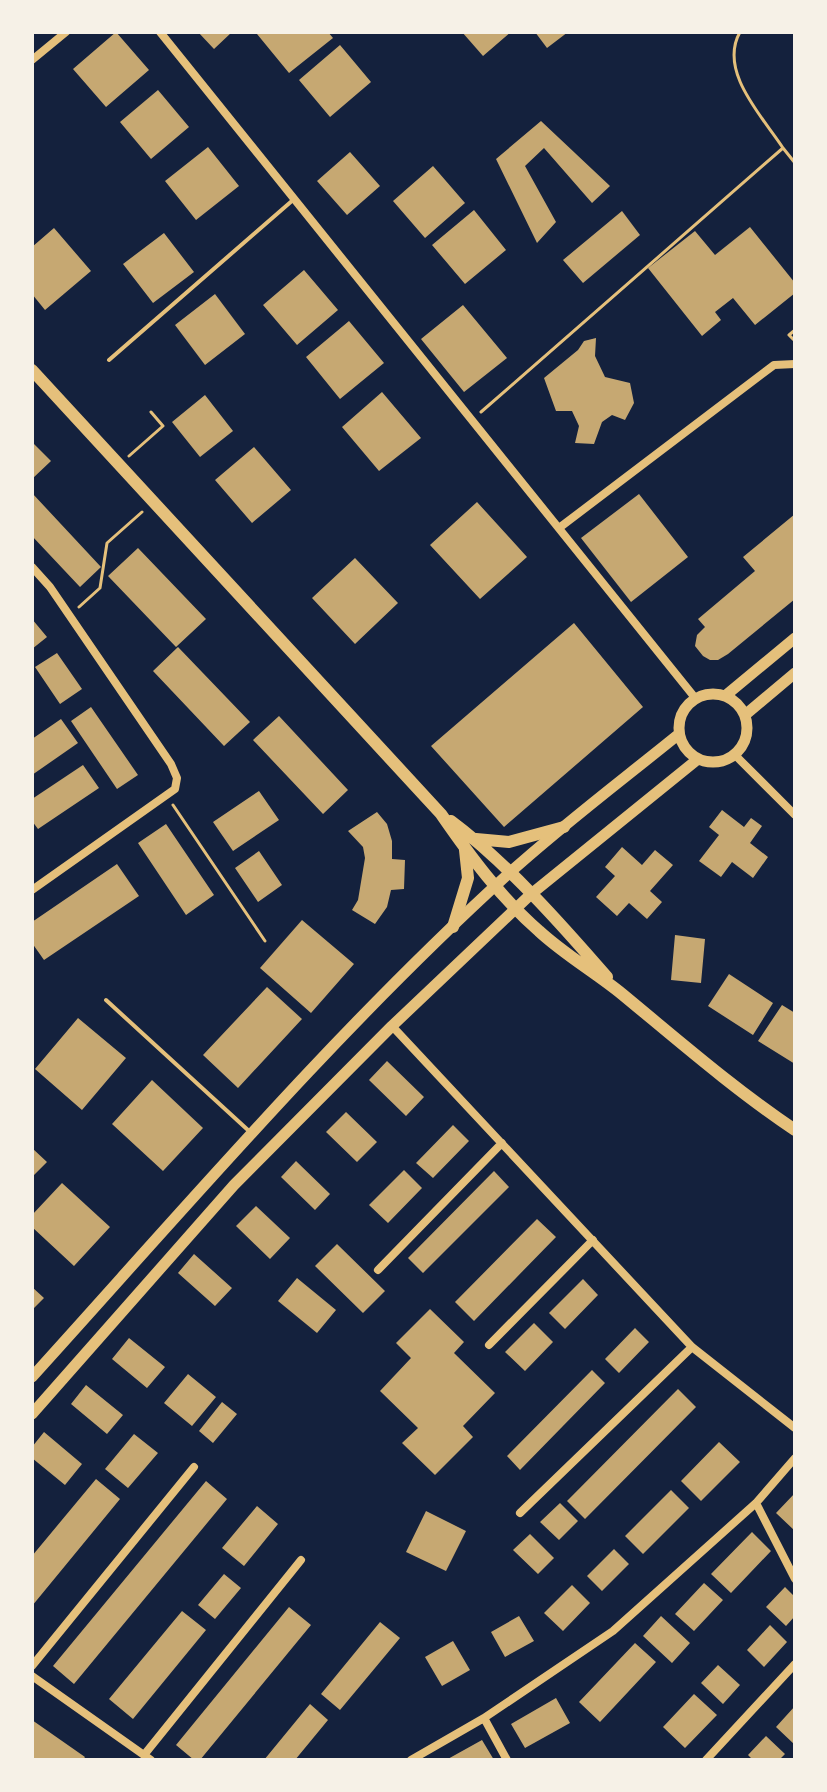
<svg xmlns="http://www.w3.org/2000/svg" width="827" height="1792" font-family="Quicksand,sans-serif">
<style>
.building{fill:#c6a872}
.lines{fill:none;stroke-linecap:round;stroke-linejoin:round}
.path{stroke:#e5c07b;stroke-width:3}
.service{stroke:#e5c07b;stroke-width:4}
.minor{stroke:#e5c07b;stroke-width:8}
.tertiary{stroke:#e5c07b;stroke-width:11}
.secondary{stroke:#e5c07b;stroke-width:12}
</style>
<rect width="100%" height="100%" fill="#14213d"/>
<!-- building -->
<path class="building" d="M116,32L149,70L106,107L73,69Z
M198,32H232L214,49Z
M260,32H328L333,38L289,73L257,34Z
M462,32H511L483,56Z
M535,32H568L547,48Z
M340,45L371,82L330,117L299,80Z
M158,90L189,127L151,159L120,122Z
M541,121L610,186L592,203L544,148L525,166L556,222L537,243L496,159Z
M208,147L239,186L196,220L165,181Z
M350,152L380,186L347,215L317,181Z
M433,166L465,203L425,238L393,201Z
M474,210L506,250L465,284L432,245Z
M622,211L640,235L583,283L563,260Z
M750,227L795,283V293L755,325L733,298L715,312L721,320L702,336L648,268L695,231L715,255Z
M54,228L91,271L45,310L32,294V247Z
M164,233L194,272L153,303L123,264Z
M304,270L338,310L297,345L263,305Z
M215,294L245,334L205,365L175,325Z
M463,305L507,358L464,392L421,339Z
M349,321L384,363L340,399L306,357Z
M596,338L595,356L605,377L630,383L634,403L625,420L612,415L602,422L594,444L575,443L579,426L572,411H556L544,378L578,350L584,341Z
M382,392L421,438L379,471L342,427Z
M205,395L233,431L200,457L172,422Z
M32,442L51,461L32,479Z
M254,447L291,490L252,523L215,480Z
M32,493L101,567L80,587L32,536Z
M639,494L688,557L631,602L581,538Z
M477,502L527,557L480,599L430,545Z
M795,514V599L728,654L718,660H710L703,656L695,646L697,635L705,627L698,619L755,571L743,557Z
M138,548L206,619L176,647L108,576Z
M355,558L398,603L355,644L312,598Z
M32,619L47,637L32,649Z
M574,623L643,707L504,827L431,746Z
M178,647L250,722L224,746L153,671Z
M57,653L82,689L60,704L35,667Z
M91,707L138,775L117,789L71,721Z
M279,716L348,790L323,814L253,740Z
M61,719L78,743L32,775V739Z
M83,765L99,788L38,829L32,821V799Z
M259,791L279,820L233,851L213,822Z
M722,810L744,827L751,818L762,826L750,843L768,857L753,878L732,862L721,877L699,861L719,835L709,827Z
M377,812L387,824L392,841V859L405,860L404,889L391,890L387,907L375,924L352,910L358,900L365,858L363,847L348,831Z
M166,824L214,895L186,915L138,843Z
M622,847L642,865L655,850L673,865L650,891L662,902L647,919L629,903L617,916L596,897L615,876L605,867Z
M259,851L282,885L258,902L235,868Z
M117,864L139,896L44,960L32,943V922Z
M302,920L354,964L311,1013L260,968Z
M675,935L705,939L701,983L671,980Z
M729,974L773,1003L753,1035L708,1006Z
M267,987L302,1019L238,1088L203,1055Z
M782,1005L795,1013V1064L758,1041Z
M78,1018L126,1058L82,1110L35,1069Z
M387,1061L424,1097L406,1116L369,1080Z
M152,1080L203,1128L163,1171L112,1124Z
M346,1112L377,1142L357,1162L326,1132Z
M453,1125L469,1141L433,1178L416,1163Z
M32,1148L47,1162L32,1177Z
M296,1161L330,1194L315,1210L281,1177Z
M404,1170L422,1188L388,1223L369,1205Z
M494,1171L509,1187L423,1273L408,1258Z
M62,1183L110,1227L74,1266L32,1227V1215Z
M256,1206L290,1238L270,1259L236,1226Z
M537,1219L556,1237L474,1321L455,1302Z
M337,1244L385,1291L363,1313L315,1266Z
M194,1254L232,1288L215,1306L178,1273Z
M297,1278L336,1310L317,1333L278,1301Z
M583,1279L598,1295L565,1329L549,1313Z
M32,1287L44,1298L32,1310Z
M430,1309L464,1342L454,1353L495,1393L463,1426L473,1437L435,1475L402,1443L418,1428L380,1391L411,1358L396,1343Z
M534,1323L553,1342L525,1371L505,1352Z
M635,1328L649,1342L619,1373L605,1359Z
M129,1338L165,1367L147,1388L112,1359Z
M592,1370L605,1383L520,1470L507,1456Z
M188,1374L216,1397L192,1426L164,1403Z
M86,1385L123,1415L107,1434L71,1404Z
M678,1389L696,1407L585,1519L567,1501Z
M222,1402L237,1414L213,1443L199,1431Z
M44,1432L82,1464L65,1485L32,1458V1447Z
M134,1434L158,1453L128,1488L105,1469Z
M719,1442L740,1462L701,1501L681,1481Z
M96,1479L120,1499L32,1606V1556Z
M206,1481L227,1499L74,1684L53,1666Z
M671,1490L689,1508L643,1554L625,1536Z
M795,1493V1531L776,1513Z
M560,1503L578,1521L559,1540L540,1522Z
M257,1506L278,1524L244,1566L222,1548Z
M426,1511L466,1531L446,1571L406,1552Z
M752,1532L771,1551L731,1593L711,1574Z
M530,1534L554,1558L538,1574L513,1550Z
M614,1549L629,1564L602,1591L587,1576Z
M224,1574L241,1588L215,1619L198,1605Z
M704,1583L723,1600L694,1631L675,1614Z
M572,1585L590,1603L563,1631L544,1613Z
M785,1587L795,1597V1616L786,1626L766,1607Z
M289,1607L311,1625L200,1760H194L176,1745Z
M182,1611L206,1630L133,1719L109,1699Z
M519,1616L534,1641L505,1657L491,1632Z
M661,1616L690,1643L672,1663L643,1636Z
M380,1622L400,1638L340,1710L321,1694Z
M770,1625L787,1642L764,1667L747,1650Z
M453,1641L470,1670L442,1686L425,1657Z
M635,1643L656,1662L600,1722L579,1702Z
M718,1665L740,1685L723,1704L701,1683Z
M694,1694L717,1715L685,1748L663,1727Z
M556,1698L570,1723L525,1748L511,1724Z
M310,1704L328,1720L295,1760H264Z
M795,1706V1745L776,1727Z
M32,1720L85,1757L83,1760H32Z
M766,1736L785,1754L779,1760H753L748,1755Z
M482,1740L494,1760H446Z"/>
<g class="lines">
<!-- path -->
<path class="path" d="M740,32C718,71 762,116 783,148
M795,330L789,335L795,341
M481,412L783,148L795,163
M129,456L163,426L151,412
M79,607L100,588L107,543L142,512
M173,805L265,941"/>
<!-- service -->
<path class="service" d="M109,360L293,200
M106,1000L249,1131"/>
<!-- minor -->
<path class="minor" d="M160,32L696,699
M32,60L66,32
M559,528L774,365L795,364
M32,567L50,587L171,764L177,778L175,789L32,890
M735,755L795,815
M392,1026L692,1347L795,1428
M378,1270L502,1143
M489,1345L593,1240
M756,1503L795,1579
M520,1513L692,1347
M32,1666L194,1467
M32,1676L151,1760
M484,1718L507,1760
M144,1755L301,1560
M411,1760L484,1718L613,1631L756,1503L795,1458
M706,1760L795,1664"/>
<!-- tertiary -->
<path class="tertiary" d="M679 728a34 34 0 1 1 68 0a34 34 0 1 1-68 0Z
M725,696L795,638
M745,715L795,673
M32,1377C186,1207 336,1031 506,876C561,826 621,781 679,734
M32,1414L234,1185L392,1026L530,895L698,759"/>
<!-- secondary -->
<path class="secondary" d="M32,370L441,814C470,856 501,898 539,931C565,955 595,972 622,994C679,1041 734,1089 795,1130
M451,821C506,862 562,925 607,977
M476,839L509,842L564,827
M453,927L468,878L465,850"/>
</g>
<!-- border -->
<rect width="827" height="1792" fill="none" stroke="#f6f1e7" stroke-width="68"/>
</svg>
